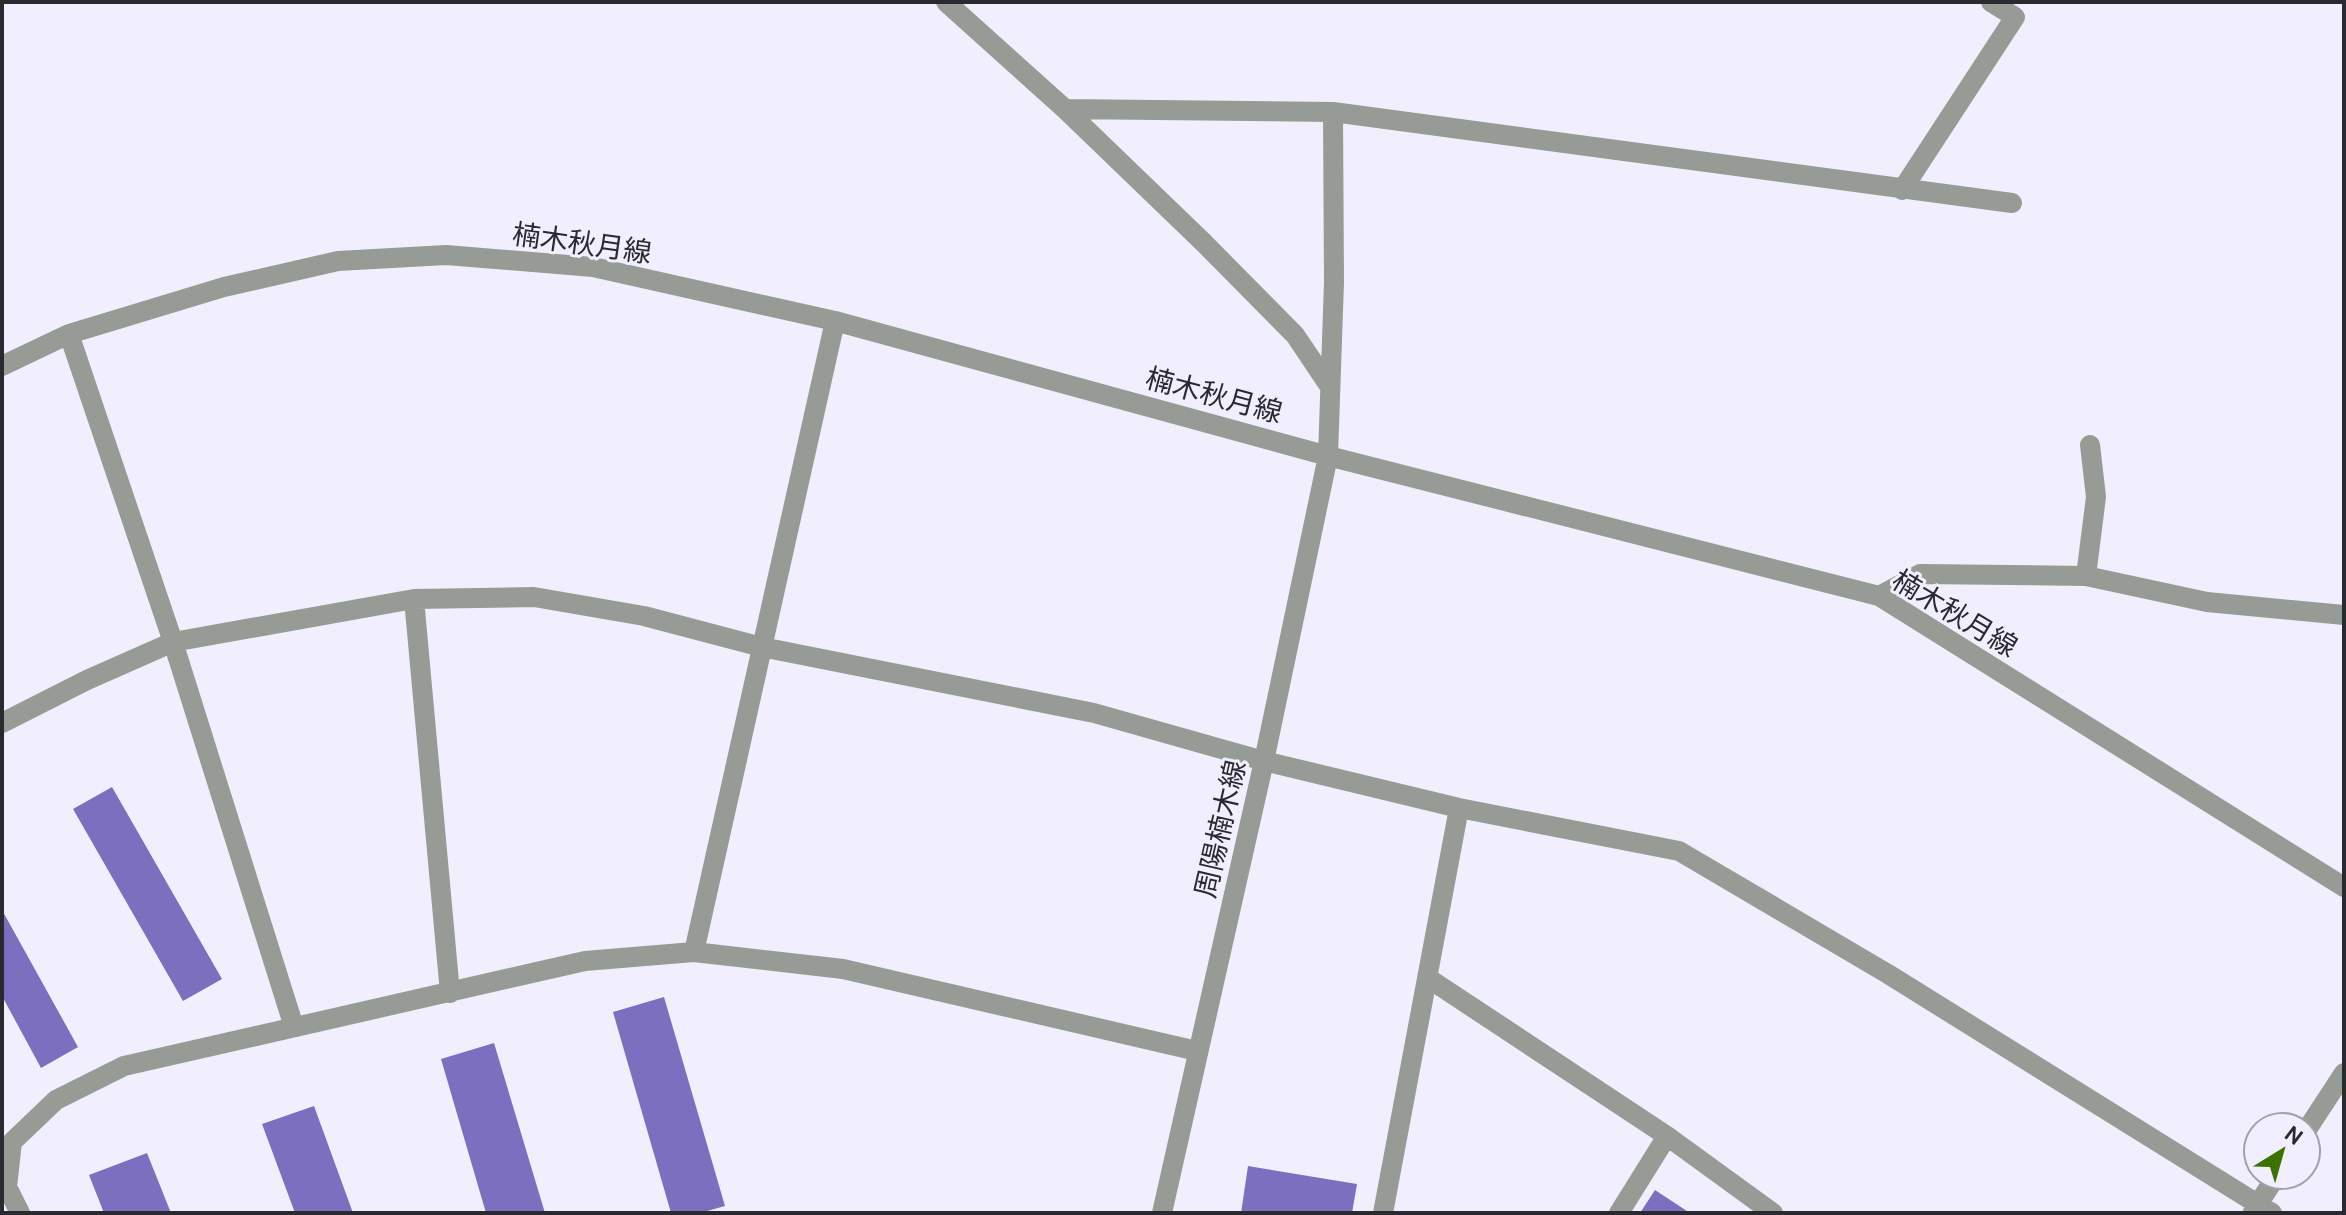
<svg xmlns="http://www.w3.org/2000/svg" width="2346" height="1215" font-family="Cabin,'Noto Sans JP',sans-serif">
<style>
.building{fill:#7d6fc0}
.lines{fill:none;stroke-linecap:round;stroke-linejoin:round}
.minor{stroke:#979b95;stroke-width:20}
.labels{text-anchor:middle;stroke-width:6;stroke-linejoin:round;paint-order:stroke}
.street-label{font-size:28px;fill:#2a292f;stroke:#f1effd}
</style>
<rect width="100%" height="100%" fill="#f1effd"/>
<!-- building -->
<path class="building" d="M112,787L222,979L183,1001L73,809Z
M2,910L78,1047L41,1068L2,996Z
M664,997L725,1206L700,1213H671L613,1012Z
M494,1043L545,1213H486L441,1059Z
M314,1106L353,1213H295L262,1124Z
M147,1153L171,1213H104L89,1175Z
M1248,1166L1357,1184L1352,1213H1241Z
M1655,1190L1690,1213H1640Z"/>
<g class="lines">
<!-- minor -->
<path class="minor" d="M946,2L1065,109L1204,243L1295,335L1330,387
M1065,109L1333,112L2012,203
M1902,190L2015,17L1991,2
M69,334L173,642L294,1027
M2,366L69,334L224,287L338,261L446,255L593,267L835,321L1328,456L1879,596L2344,887
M2086,576L2096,497L2090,445
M1879,596L1920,574L2086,576L2207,602L2344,615
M414,599L450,993
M2,723L87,680L173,642L414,599L534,597L644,616L762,647L1094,713L1264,761L1459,808L1679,851L1888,974L2272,1213
M694,952L835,321
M1428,978L1667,1136L1773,1213
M2306,1131L2344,1073
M2253,1212L2277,1175
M20,1213L7,1187L12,1142L56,1100L124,1066L585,961L694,952L843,969L1197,1051
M1162,1213L1264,761L1328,456L1334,282L1333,112
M1383,1213L1459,808
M1619,1213L1667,1136"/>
</g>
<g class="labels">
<!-- street labels -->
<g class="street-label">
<text transform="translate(582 243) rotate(8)" y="10">楠木秋月線</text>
<text transform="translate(1214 395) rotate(15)" y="10">楠木秋月線</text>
<text transform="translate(1955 613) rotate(31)" y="10">楠木秋月線</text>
<text transform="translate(1220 829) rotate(-77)" y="10">周陽楠木線</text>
</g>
</g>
<!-- border -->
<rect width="2346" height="1215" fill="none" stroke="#2a292f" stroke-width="8"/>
<!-- north arrow -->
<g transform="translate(2282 1151) rotate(37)"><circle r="38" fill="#f1effd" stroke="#a1a0ab" stroke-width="2"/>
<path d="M0-6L14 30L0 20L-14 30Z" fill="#3c7300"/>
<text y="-12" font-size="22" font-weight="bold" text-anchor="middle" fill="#2a292f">N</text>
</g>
</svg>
